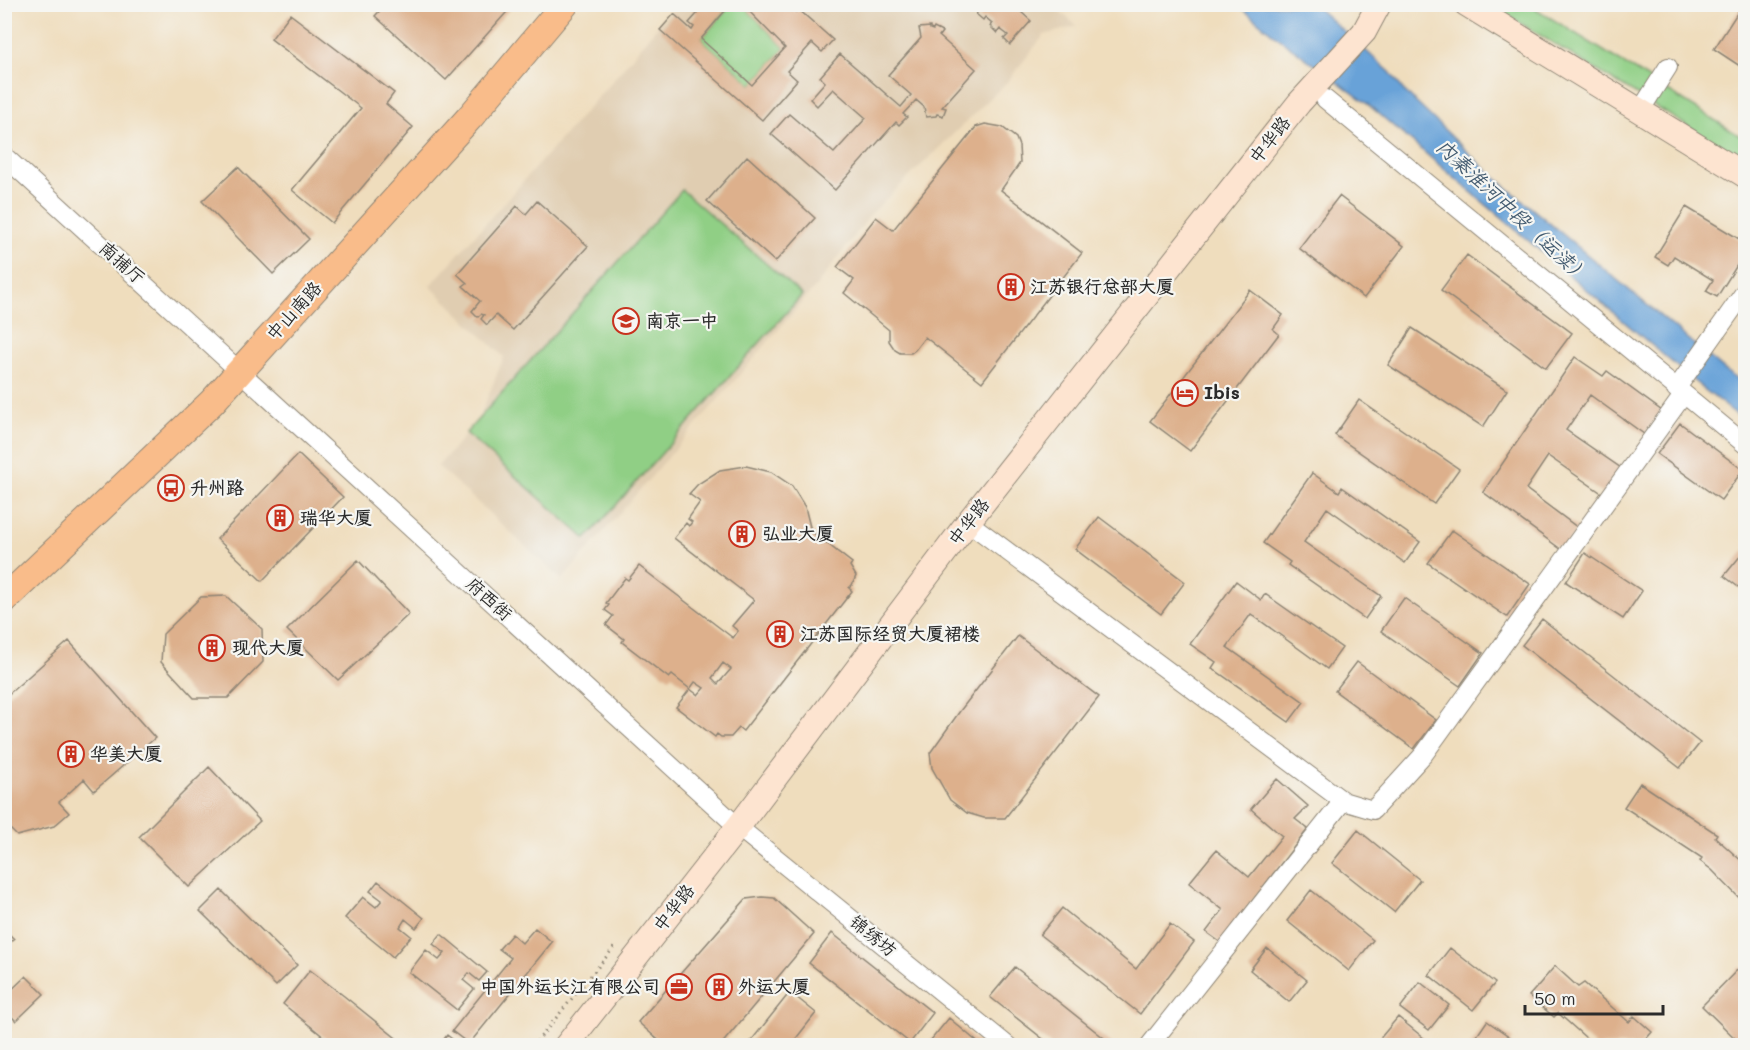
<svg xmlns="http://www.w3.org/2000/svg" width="1750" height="1050" font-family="Mali,'LXGW WenKai TC',sans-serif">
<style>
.built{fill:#e0cdb1}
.green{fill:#90cf85;stroke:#5e7d58;stroke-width:1.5}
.water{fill:#68a2d8;stroke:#4a6682;stroke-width:1.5}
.building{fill:#ddb08c;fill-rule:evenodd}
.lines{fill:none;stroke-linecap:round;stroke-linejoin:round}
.street-casing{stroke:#8d8474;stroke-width:20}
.secondary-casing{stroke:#8d8474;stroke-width:26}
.primary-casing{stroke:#8d8474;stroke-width:29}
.path{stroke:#8d8474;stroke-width:3;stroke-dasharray:1.5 4.5;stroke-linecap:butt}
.street{stroke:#fff;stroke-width:18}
.secondary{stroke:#fde4d0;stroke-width:24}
.primary{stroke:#f9bc8a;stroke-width:27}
.labels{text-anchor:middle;stroke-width:4.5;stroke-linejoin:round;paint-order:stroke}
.street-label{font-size:18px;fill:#2b2b2b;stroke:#f6f6f2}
.poi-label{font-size:18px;font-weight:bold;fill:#2b2b2b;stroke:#f6f6f2;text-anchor:start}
.water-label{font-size:20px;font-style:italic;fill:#435b70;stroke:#f6f6f2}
</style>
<rect width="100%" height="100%" fill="#f6f6f2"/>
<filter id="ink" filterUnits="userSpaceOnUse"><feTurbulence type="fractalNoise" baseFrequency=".0167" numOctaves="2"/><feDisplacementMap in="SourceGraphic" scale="12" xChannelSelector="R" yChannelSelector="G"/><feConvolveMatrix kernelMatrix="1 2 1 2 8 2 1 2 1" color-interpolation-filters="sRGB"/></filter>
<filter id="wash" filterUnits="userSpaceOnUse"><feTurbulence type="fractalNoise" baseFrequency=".008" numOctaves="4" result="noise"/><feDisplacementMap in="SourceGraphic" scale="24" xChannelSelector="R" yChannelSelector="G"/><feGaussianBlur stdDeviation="1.35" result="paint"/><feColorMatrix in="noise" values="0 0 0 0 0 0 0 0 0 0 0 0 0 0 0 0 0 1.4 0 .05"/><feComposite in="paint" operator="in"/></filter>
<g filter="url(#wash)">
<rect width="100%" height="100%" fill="#efddbd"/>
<!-- built -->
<path class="built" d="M675,5H1052L1077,26L1044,35L1007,82L871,214L817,285L562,580L438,466L478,421L504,357L430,286L614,79Z"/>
<!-- green -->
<path class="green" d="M731,5H743L785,48L752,85L701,39Z
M1491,5H1530L1745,139V154L1742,160Z
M682,190L802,295L586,539L466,433Z"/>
<!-- water -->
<path class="water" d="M1238,5H1314L1390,72L1404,91L1492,175L1732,376L1745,382V421L1701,387L1365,102L1277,37Z"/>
<g id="blocks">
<!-- building -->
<path class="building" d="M386,4H514L446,80L375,16Z
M697,4H731L701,39L752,85L785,48L743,5H788L796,12L798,9L833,40L822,52L812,43L787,71L797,80L762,120L660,30L674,14L692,30L694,27L689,23L697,14L692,9Z
M973,4H1012L1014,6L1017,4L1022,9L1020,11L1031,21L1010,45L1004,39L1008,35L1000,29L997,33L990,26L992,23L985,17L983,20L976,14L979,10Z
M1743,4H1746V70L1714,49Z
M290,14L394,93L386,104L413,127L332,223L292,190L361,108L271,39Z
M930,27V29L933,30L934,28L942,32L939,36L976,69L942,107L946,108L943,116L937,114L936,116L926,117L924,107L916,100L903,114L907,117L899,125L896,122L835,190L771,134L789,114L834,153L866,118L833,89L817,106L810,99L825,82L820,77L840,54L901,107L911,95L888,75L921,38L919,28Z
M985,124L1002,127L1016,138L1019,146L1020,163L1001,190L1082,253L982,382L925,337L915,350L911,353H900L895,350L889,341V330L844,293L854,280L837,267L876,217L893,230L976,127Z
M747,156L815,218L775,262L707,201Z
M238,167L309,239L273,274L202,201Z
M1339,196L1404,246L1364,298L1299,248Z
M537,201L588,246L513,330L496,315L487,325L481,319L484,315L481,314L478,317L472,311L480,301L463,286L467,283L457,274L517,206L526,214Z
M1686,207L1746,243V251L1717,297L1706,291L1713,280L1674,256L1668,265L1655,257Z
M1467,255L1572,333L1546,368L1441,290Z
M1250,290L1283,315L1273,329L1279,334L1190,451L1150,421Z
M1412,328L1507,390L1483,427L1388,365Z
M1575,357L1603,376L1607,371L1662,411L1644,434L1590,395L1566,430L1621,468L1603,494L1548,456L1526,489L1578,528L1562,550L1483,492Z
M1359,400L1459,469L1434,504L1335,435Z
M1680,423L1743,470L1721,500L1657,454Z
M298,454L343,497L262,581L217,539Z
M746,466L771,472L792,486L805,507L811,531L852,563L850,566L856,576L852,585L849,588L852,591L743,731L739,728L731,737H721L717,734L715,737L676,707L690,689L698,695L704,688L695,682L690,689L672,675L669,678L622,642L624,639L606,625L613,616L605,610L609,605L606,603L625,578L628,580L639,566L733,638L738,631L732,626L754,600L674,538L686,523L689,526L692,522L688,519L700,502L689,494L698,484L720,470ZM723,663L731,669L718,684L712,678Z
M1312,473L1339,492L1342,487L1420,542L1405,563L1327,508L1304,542L1381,596L1365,619L1288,565L1290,562L1263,543Z
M1099,517L1185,582L1161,614L1075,549Z
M1452,530L1530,584L1507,617L1428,563Z
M1746,549V593L1724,576Z
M1585,553L1642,591L1623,619L1566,582Z
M358,560L409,614L338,680L287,630Z
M1236,581L1261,600L1265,594L1342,648L1327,669L1251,614L1227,647L1304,702L1289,722L1212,668L1216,662L1190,644Z
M226,596L262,629L263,662L228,698H194L161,662L163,634L201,597Z
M1404,598L1483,653L1460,686L1381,631Z
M1542,619L1700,743L1680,768L1522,645Z
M1018,636L1099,697L1005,818H984L967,813L950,800L932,768L930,753L960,711Z
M69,641L155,738L94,791L84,779L59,802L69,813L54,826L17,836L4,823V698Z
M1357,662L1436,720L1414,749L1335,691Z
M209,767L260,821L189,887L139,837Z
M1277,779L1308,806L1295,819L1308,829L1220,942L1206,932L1223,910L1189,883L1216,850L1249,877L1282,836L1251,809Z
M1640,783L1717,834L1715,837L1746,865V905L1712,870L1700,861L1702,858L1624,807Z
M1358,830L1420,880L1394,912L1332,863Z
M378,881L424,918L416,928L405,919L400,927L411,936L393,957L345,918L363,897L376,907L382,900L370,891Z
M221,890L297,965L276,986L200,911Z
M1311,890L1373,940L1349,971L1287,921Z
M762,897L774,898L814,934L720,1046H665L638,1022L746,899Z
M1062,908L1136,969L1170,924L1194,942L1140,1014L1040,935Z
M535,928L552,942L469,1044L452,1031L511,958L499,949L512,934L522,943Z
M4,929L14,939L4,948Z
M832,933L933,1013L910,1043L809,963Z
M441,934L487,972L479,981L469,973L463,980L474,989L457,1010L409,972L426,950L439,960L445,953L433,944Z
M1267,948L1307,980L1289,1002L1250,970Z
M1450,948L1495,983L1473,1010L1429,975Z
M1555,966L1578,987L1584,983L1629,1022L1634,1016L1652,1032L1640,1046H1595L1558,1013L1554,1017L1529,996Z
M1015,967L1114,1046H1052L990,997Z
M1740,967L1746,972V1046H1743L1702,1006Z
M310,970L344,996L406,1046H335L283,1004Z
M26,976L44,994L16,1021L4,1009V997Z
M1420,982L1449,1005L1429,1030L1400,1008Z
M790,992L816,1013L790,1046H747Z
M1398,1017L1431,1044L1429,1046H1382L1377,1042Z
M949,1018L982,1046H926Z
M1487,1021L1513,1039L1509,1046H1470Z
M447,1035L461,1046H439Z"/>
</g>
</g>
<g filter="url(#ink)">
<use href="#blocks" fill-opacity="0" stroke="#8d8474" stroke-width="1.5"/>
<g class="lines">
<defs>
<path id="street" d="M1640,111L1668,67
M4,156L738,827L1008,1046
M1676,389L1746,290
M1684,394L1746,445
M968,522L1343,801L1373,810L1424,754L1684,394L1325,99
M1149,1046L1343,801"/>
<path id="secondary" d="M1466,4L1746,176
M566,1046L738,827L968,522L1299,103L1364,32L1379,4"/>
<path id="primary" d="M4,600L212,402L471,116L565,4"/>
</defs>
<!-- street casing -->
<use href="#street" class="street-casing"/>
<!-- secondary casing -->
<use href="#secondary" class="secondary-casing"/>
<!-- primary casing -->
<use href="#primary" class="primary-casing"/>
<!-- path -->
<path class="path" d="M533,1046L616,945"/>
<!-- street -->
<use href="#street" class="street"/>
<!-- secondary -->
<use href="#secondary" class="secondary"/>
<!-- primary -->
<use href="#primary" class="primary"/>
</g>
</g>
<!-- icons -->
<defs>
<symbol id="building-ring" viewBox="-11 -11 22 22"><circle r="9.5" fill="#f6f6f2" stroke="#c8321e" stroke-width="1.5"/><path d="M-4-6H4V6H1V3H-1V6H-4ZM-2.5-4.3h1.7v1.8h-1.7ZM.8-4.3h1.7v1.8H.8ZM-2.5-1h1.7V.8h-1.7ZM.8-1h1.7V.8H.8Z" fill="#c8321e"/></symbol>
<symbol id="school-ring" viewBox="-11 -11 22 22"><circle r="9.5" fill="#f6f6f2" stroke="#c8321e" stroke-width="1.5"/><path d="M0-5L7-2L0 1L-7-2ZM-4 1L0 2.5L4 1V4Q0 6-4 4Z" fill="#c8321e"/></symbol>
<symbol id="hotel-ring" viewBox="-11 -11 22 22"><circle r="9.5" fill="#f6f6f2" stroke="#c8321e" stroke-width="1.5"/><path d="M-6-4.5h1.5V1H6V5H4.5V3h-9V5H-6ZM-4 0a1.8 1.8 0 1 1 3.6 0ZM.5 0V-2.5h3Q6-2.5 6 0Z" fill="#c8321e"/></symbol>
<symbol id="bus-ring" viewBox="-11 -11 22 22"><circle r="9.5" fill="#f6f6f2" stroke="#c8321e" stroke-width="1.5"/><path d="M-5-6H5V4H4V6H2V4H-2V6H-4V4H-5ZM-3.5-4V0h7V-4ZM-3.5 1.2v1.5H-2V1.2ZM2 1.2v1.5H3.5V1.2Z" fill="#c8321e"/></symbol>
<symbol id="office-ring" viewBox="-11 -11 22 22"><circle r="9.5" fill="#f6f6f2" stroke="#c8321e" stroke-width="1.5"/><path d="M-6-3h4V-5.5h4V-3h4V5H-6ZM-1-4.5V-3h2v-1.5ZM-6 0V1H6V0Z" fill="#c8321e"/></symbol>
</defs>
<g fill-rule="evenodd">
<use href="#building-ring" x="996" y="272" width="30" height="30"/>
<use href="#school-ring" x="611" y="306" width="30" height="30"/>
<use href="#hotel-ring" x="1170" y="378" width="30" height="30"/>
<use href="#bus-ring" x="156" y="473" width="30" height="30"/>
<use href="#building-ring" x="265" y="503" width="30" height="30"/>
<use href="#building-ring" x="727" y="519" width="30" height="30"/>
<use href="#building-ring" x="765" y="619" width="30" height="30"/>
<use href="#building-ring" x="197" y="633" width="30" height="30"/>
<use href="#building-ring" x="56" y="739" width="30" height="30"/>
<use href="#office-ring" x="664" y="972" width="30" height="30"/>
<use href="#building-ring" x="704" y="972" width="30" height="30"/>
</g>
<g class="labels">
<!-- street labels -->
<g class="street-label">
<text transform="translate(1270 140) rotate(-52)" y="6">中华路</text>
<text transform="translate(122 263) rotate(42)" y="6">南捕厅</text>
<text transform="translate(294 311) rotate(-48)" y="6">中山南路</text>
<text transform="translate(969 522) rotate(-52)" y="6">中华路</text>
<text transform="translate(489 599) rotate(42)" y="6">府西街</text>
<text transform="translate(674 908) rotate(-52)" y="6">中华路</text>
<text transform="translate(873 936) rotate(39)" y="6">锦绣坊</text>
</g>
<!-- poi labels -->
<g class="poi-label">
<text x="1030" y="293">江苏银行总部大厦</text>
<text x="646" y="327">南京一中</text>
<text x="1204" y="399">Ibis</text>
<text x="190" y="494">升州路</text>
<text x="300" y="524">瑞华大厦</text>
<text x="762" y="540">弘业大厦</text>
<text x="800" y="640">江苏国际经贸大厦裙楼</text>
<text x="232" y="654">现代大厦</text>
<text x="90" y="760">华美大厦</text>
<text x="660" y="993" text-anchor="end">中国外运长江有限公司</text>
<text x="738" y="993">外运大厦</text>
</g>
<!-- water labels -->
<g class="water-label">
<text transform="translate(1513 211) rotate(43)" y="7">内秦淮河中段（运渎）</text>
</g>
</g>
<!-- margin -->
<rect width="1750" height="1050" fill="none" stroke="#f6f6f2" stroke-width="24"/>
<!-- scale -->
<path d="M1525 1005v9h138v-9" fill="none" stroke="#2b2b2b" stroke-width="3"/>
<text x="1534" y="1005" font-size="18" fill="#2b2b2b" stroke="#f6f6f2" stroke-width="4.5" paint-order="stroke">50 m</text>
</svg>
